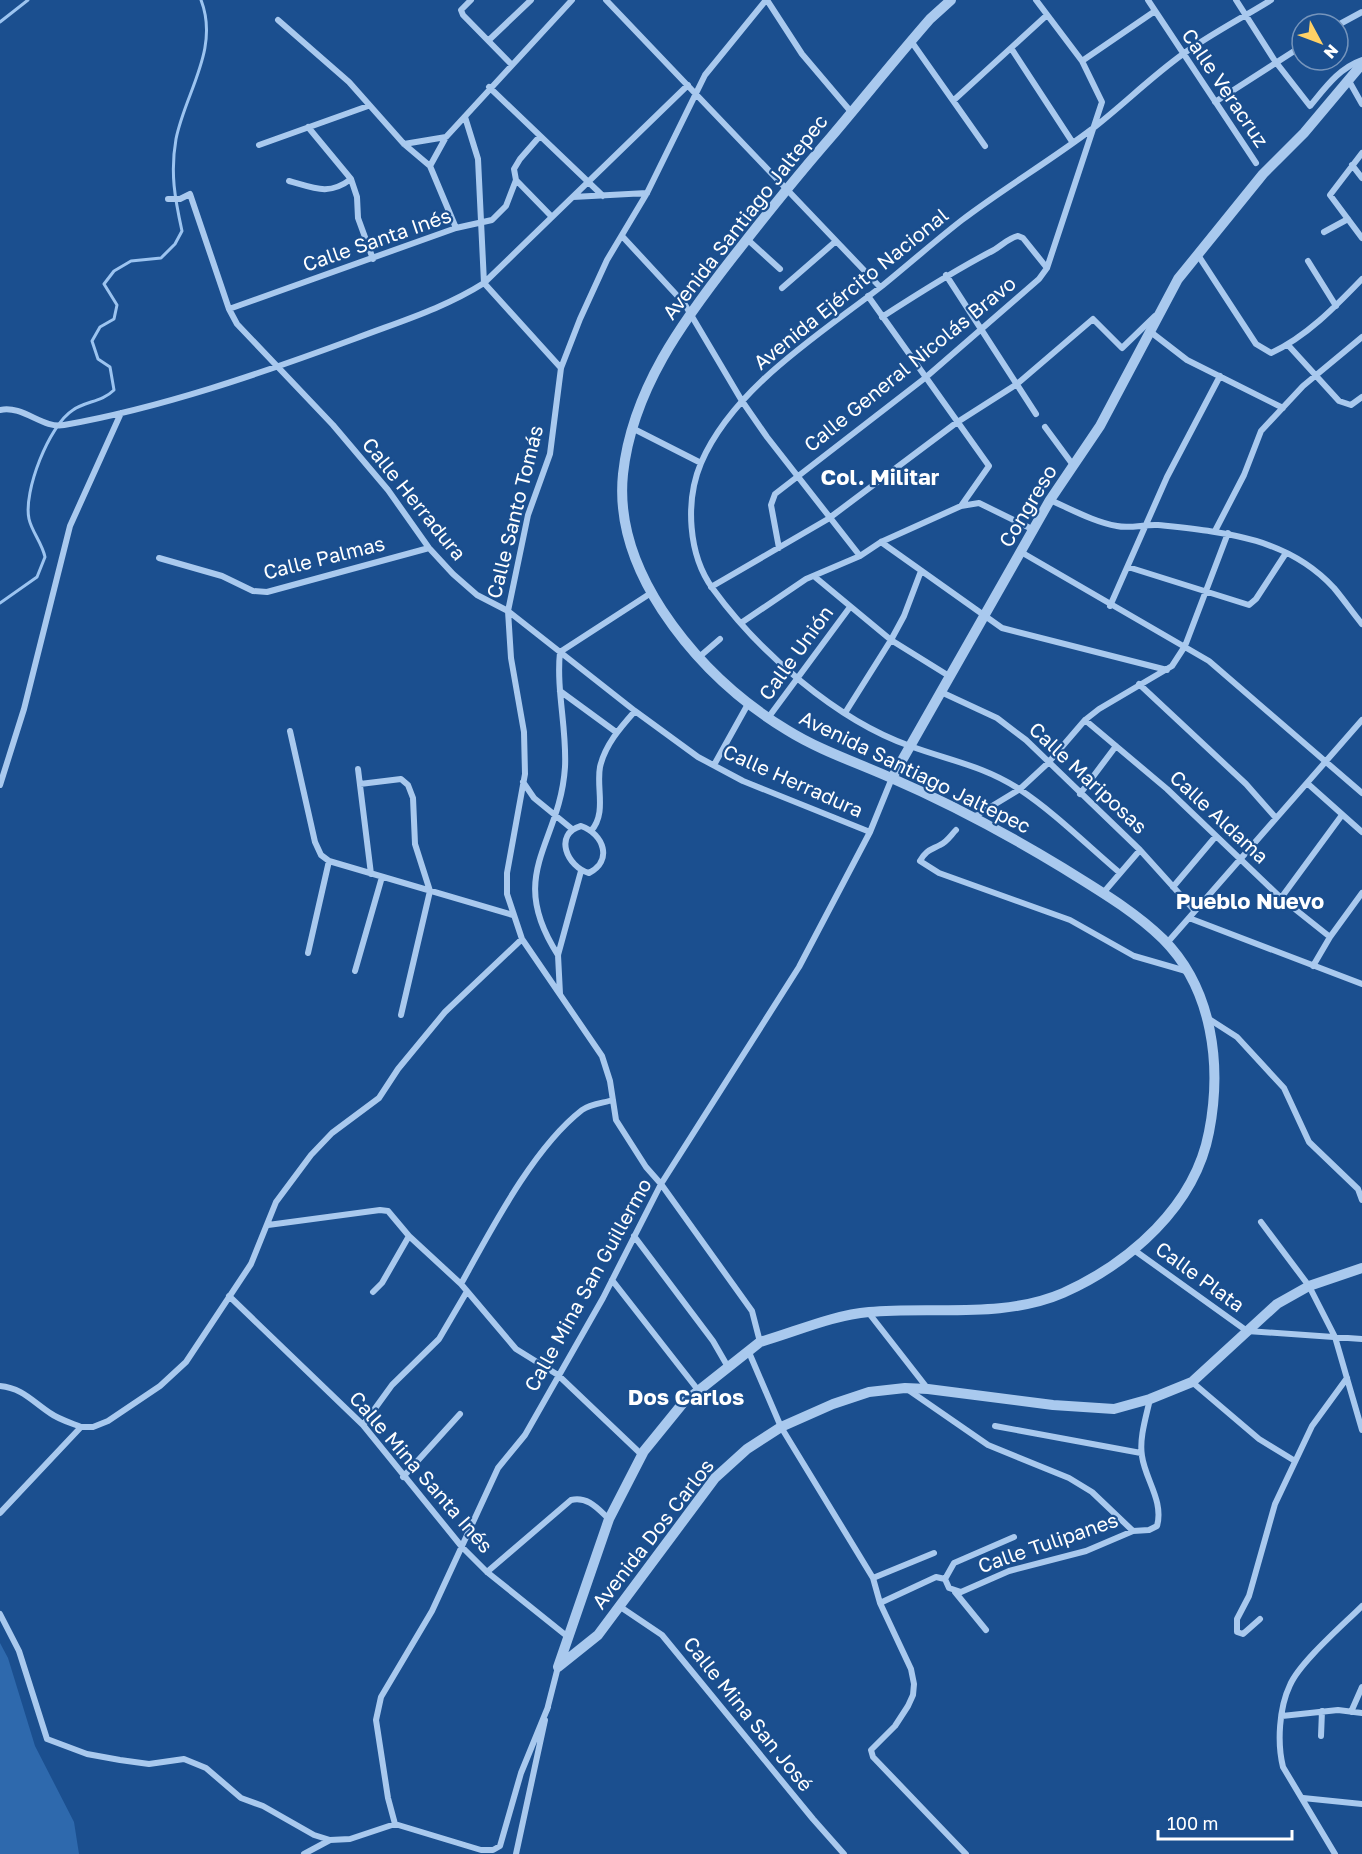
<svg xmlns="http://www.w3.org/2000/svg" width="1362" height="1854" font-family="'Golos Text',sans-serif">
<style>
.green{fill:#2e69ad}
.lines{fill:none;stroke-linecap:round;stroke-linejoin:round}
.stream{stroke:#9cc4f0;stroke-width:3}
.minor{stroke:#a9c9ee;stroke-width:6}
.tertiary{stroke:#a9c9ee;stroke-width:10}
.labels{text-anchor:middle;stroke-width:4.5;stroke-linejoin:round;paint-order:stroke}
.street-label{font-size:20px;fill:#fff;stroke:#1b4f8f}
.quarter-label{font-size:22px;font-weight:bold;fill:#fff;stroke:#1b4f8f}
</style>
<rect width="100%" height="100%" fill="#1b4f8f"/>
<!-- green -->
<path class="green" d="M0,1643L8,1658L35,1746L74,1822L79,1854H0Z"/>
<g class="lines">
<!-- stream -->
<path class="stream" d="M0,22L28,0
M0,603L37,577L45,557C42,543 32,532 29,519C23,492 49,425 73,410C86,401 102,402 114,390L110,367L98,359L92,341L100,327L114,319L117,305L104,284L114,271L131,261L161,258L175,244L182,231C175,199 170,173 176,139C185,93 220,49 201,0"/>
<!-- minor -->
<path class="minor" d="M471,0L461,10L463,15L511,64
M606,0L880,287
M767,0L802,54L852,113
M1148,0L1256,163
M1236,0L1275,61L1310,106C1325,88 1339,68 1362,60
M278,20L349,82L404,144L430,166L456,228
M1338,25L1362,12
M489,40L531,0
M911,41L985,146
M1011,48L1073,143
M1082,61L1155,11
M1349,81L1362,104
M489,87L603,196
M954,100L1047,15
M1215,102L1302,46
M465,117L478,159L484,283L561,368
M308,127L351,179L357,197L358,218L373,259
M404,144L446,137
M259,145L368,106
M1362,153L1330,195L1362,238
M1352,165L1362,178
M430,166L446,137L572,0
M516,180L552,217
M289,181C314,188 329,196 351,179
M573,197L647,193
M168,199H180L190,194L229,309L237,324L333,425L388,490L429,548L453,574L477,595L508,611L635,711L698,757L743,781L870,832
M1324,232L1348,219
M622,236L684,303L742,401L767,437L860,556
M747,239L780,269
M1198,255L1256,344L1271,353C1306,337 1335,307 1362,279
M1308,261L1336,306
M946,275L1036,414
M782,288L836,241
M868,296L989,466L961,506
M229,309L456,228L492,220L506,206L516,180L514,169L520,159L540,136
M882,317C919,293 955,270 994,250C1002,245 1009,238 1018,236L1023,238L1047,268
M1152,333L1187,360L1283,408
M1288,345L1339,401L1351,405L1362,397
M0,410C24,405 42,429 64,425C161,408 262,373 354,339C398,322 443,309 484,283L688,85
M1045,427L1073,465
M634,429L701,463
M1050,500C1071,509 1094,522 1117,526C1130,529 1145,524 1158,525C1223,532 1287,537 1334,588C1344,600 1353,613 1362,624
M1215,531L1244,475L1261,431L1303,386L1362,337
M881,542L1002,628L1167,670
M779,548L771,505L775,494L925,378L1039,279L1047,268L1102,102L1082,61L1036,0
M1021,552L1209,661L1362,793
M159,558L222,576L253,591L267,592L429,548
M1128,567L1249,605L1256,599L1286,553
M815,577L891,640L949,676
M711,587L828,519L956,423L1017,384L1093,319L1122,348L1155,316
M1110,606L1167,477L1220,376
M741,623L806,579L860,556L881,542L961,506L979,503L1034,530
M698,658L720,639
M1139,684L1246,784L1276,818
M560,691L616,732
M941,692L997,718L1026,740L1140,850L1195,911
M845,713L891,640L904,616L921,571
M768,718L850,607
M1085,720L1167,789L1281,898L1330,937
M290,731L315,842L321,855L329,861L513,915
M714,765L748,704
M358,769L371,874
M523,782L534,798L572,829
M1307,783L1362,832
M360,784L401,779L408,785L413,798L415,844L430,891L401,1015
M0,785L24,709L70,526L121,413
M1080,794L1116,746
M974,817L1020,789L1048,763L1085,720L1099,709L1172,666L1185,646L1228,533
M581,826C604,834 613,861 589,873C567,867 553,834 581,826Z
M956,830C951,835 947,842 940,845C931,850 926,850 920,861L939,873L1070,920L1134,956L1186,971
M591,831C607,813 596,788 600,767C605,745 620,728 635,711
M1120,873C1088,846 1054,812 1019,789C984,766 948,760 910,746C836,720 759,652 713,589C688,555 685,501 701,463C734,387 819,335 882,286C909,264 935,241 962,220C1004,188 1050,161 1092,129C1123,105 1151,77 1183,54C1211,34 1242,18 1271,0
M1173,887L1216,836
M1104,892L1140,850
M1281,898L1342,815
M1189,918L1362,984
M1167,943L1362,720
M308,953L329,861
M558,955C505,873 560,845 565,767C567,729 556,690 560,652L651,593
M1313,966L1330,937L1362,893
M355,971L382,877
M560,994L558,955L581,871
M1209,1019L1237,1037L1284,1088L1309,1142L1358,1189L1362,1200
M1261,1222L1309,1286L1335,1337L1362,1430
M268,1225L380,1210L388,1211L409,1236L461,1284L516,1349L558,1375L642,1455
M634,1236L713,1341L728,1367
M1134,1250L1247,1331L1362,1339
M612,1280L698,1390
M461,1284C491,1230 533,1148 582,1110C590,1104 603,1103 613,1100
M373,1292L382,1283L409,1236
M229,1296L363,1425L462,1547L487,1572L568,1637
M868,1312L928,1389
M760,1342L752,1311L661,1184L646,1167L616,1120L610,1081L602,1056L522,939L507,894V873L525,774L524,732L511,658L508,611L528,515L550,454L561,368L580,319L607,260L647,193L705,75L766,0
M748,1350L781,1427L873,1578L880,1603L911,1669L914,1684L913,1695L908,1706L895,1726L871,1750L873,1757L966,1854
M1192,1382L1259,1439L1295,1461
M0,1386C22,1388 32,1401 50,1413C58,1419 71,1423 81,1427
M907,1389L988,1445L1069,1478L1092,1492L1133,1531
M363,1425L392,1385L439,1339L466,1293
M995,1426L1141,1453
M403,1477L460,1414
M0,1513L81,1427H93L108,1421L160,1386L186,1362L251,1264L276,1202L311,1155L332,1133L379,1098L398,1069L445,1012L522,939
M487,1572L571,1500C588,1496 598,1509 609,1519
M873,1578L934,1553
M945,1579L949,1588L961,1592L1009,1571L1086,1551L1133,1531L1149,1530L1157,1526C1164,1501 1145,1479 1142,1456C1139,1439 1146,1417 1150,1399
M945,1579L954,1563L1014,1537
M955,1592L986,1630
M880,1603L936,1577L945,1579
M619,1606L662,1635L813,1819L844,1854
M0,1614L19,1651L47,1739L87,1754L120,1760L149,1764L184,1759L206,1768L241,1798L263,1806L314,1835L330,1840
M1260,1619L1243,1634L1237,1632V1619L1249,1596L1275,1504L1312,1426L1347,1378
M547,1710L558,1667
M1351,1712L1362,1687
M1282,1716L1338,1710L1362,1713
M1321,1736L1322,1711
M1303,1798L1362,1804
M395,1824L388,1798L376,1720L381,1697L432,1611L498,1468L525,1435L603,1298L661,1184L799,967L870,832L892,778
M304,1854L330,1840L350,1839L395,1824L481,1850H493L500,1846L521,1773L548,1707
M516,1854L545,1720
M1335,1854L1283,1767C1277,1743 1279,1708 1290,1685C1300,1662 1343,1625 1362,1606"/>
<!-- tertiary -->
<path class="tertiary" d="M892,778L1050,500L1100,426L1178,279L1263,174L1304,133L1362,64
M558,1667L609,1519L644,1451L683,1403L760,1342C795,1332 833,1315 869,1312C932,1306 1003,1319 1063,1293C1130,1263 1195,1206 1209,1132C1222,1066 1213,989 1163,939C1133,910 1098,890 1063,868C1007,834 949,803 889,777C855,762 819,750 787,730C736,699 695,660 662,610C636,570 618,523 623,474C632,390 683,321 733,257C765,216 797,176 831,137C864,98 896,58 930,19L951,0
M558,1667L598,1635L715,1478L747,1449L781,1427L833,1404L869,1392L905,1388L928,1389L1053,1405L1114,1409L1150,1399L1192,1382L1277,1304L1309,1286L1362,1268"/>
</g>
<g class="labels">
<!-- street labels -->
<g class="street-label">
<text transform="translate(1225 88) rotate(56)" y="7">Calle Veracruz</text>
<text transform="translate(745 217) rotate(-52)" y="7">Avenida Santiago Jaltepec</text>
<text transform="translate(377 240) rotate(-19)" y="7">Calle Santa Inés</text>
<text transform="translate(851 289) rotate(-39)" y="7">Avenida Ejército Nacional</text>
<text transform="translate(910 364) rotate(-39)" y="7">Calle General Nicolás Bravo</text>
<text transform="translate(414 499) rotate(51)" y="7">Calle Herradura</text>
<text transform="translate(1028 506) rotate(-59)" y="7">Congreso</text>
<text transform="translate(515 512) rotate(-76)" y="7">Calle Santo Tomás</text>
<text transform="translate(324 558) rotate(-14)" y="7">Calle Palmas</text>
<text transform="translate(796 653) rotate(-54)" y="7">Calle Unión</text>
<text transform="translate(915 772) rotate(26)" y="7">Avenida Santiago Jaltepec</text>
<text transform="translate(1088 778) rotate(43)" y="7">Calle Mariposas</text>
<text transform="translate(793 781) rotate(24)" y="7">Calle Herradura</text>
<text transform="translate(1219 817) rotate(43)" y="7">Calle Aldama</text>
<text transform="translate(1200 1277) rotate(36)" y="7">Calle Plata</text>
<text transform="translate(588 1285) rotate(-61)" y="7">Calle Mina San Guillermo</text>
<text transform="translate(421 1472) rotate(49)" y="7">Calle Mina Santa Inés</text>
<text transform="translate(653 1534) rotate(-52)" y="7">Avenida Dos Carlos</text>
<text transform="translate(1048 1543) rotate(-19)" y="7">Calle Tulipanes</text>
<text transform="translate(748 1714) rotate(51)" y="7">Calle Mina San José</text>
</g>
<!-- quarter labels -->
<g class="quarter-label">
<text x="880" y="485">Col. Militar</text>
<text x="1250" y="909">Pueblo Nuevo</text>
<text x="686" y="1405">Dos Carlos</text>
</g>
</g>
<!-- north arrow -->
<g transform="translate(1320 42) rotate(131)"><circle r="28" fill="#1b4f8f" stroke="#7695bc" stroke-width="1.5"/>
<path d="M0-4.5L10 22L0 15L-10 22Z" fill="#ffd166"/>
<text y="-9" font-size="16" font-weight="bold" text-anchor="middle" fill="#ffffff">N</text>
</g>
<!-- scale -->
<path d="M1158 1830v9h134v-9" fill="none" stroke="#ffffff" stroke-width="3"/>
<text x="1167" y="1830" font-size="18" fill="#ffffff" stroke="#1b4f8f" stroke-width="4.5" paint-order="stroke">100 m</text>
</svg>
